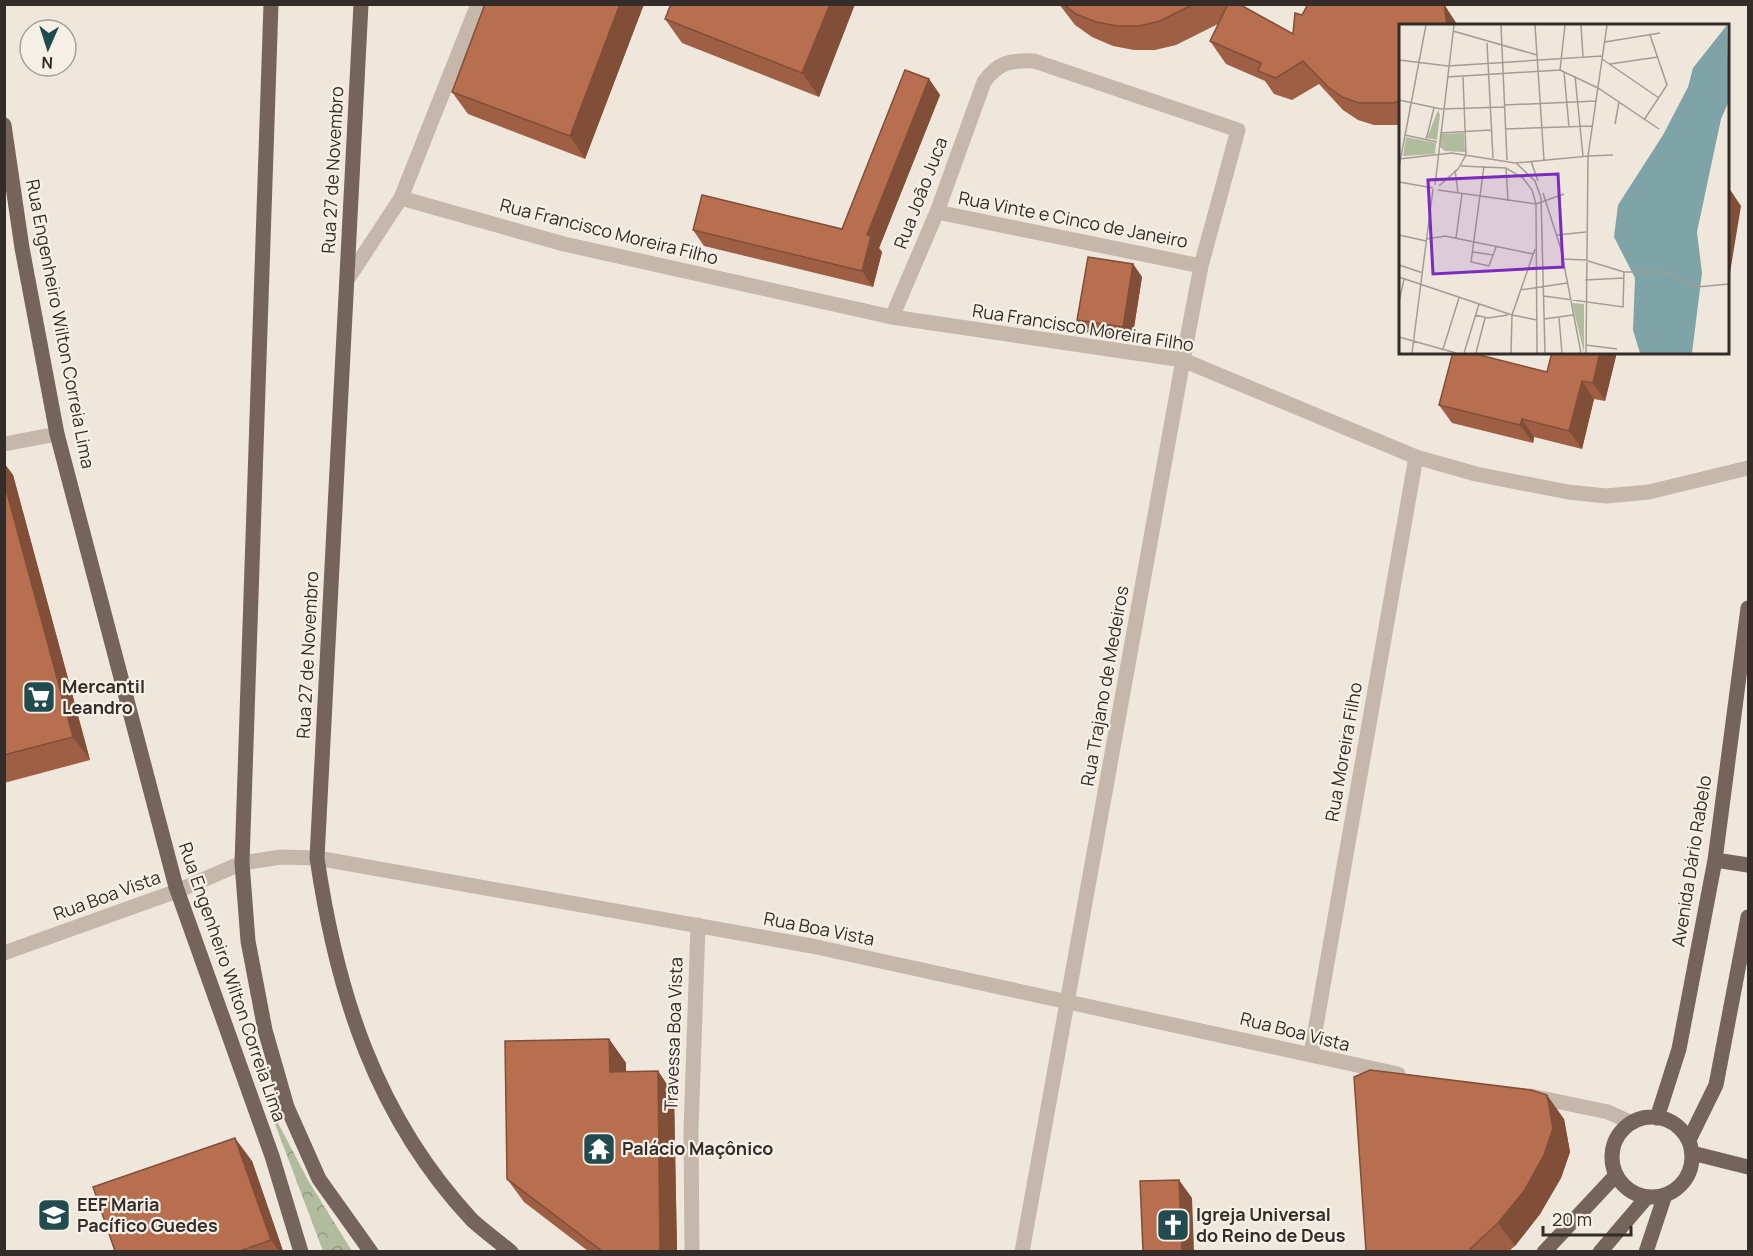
<svg xmlns="http://www.w3.org/2000/svg" width="1753" height="1256" font-family="Manrope,sans-serif">
<style>
.park{fill:url(#park-crowns)}
.lines{fill:none;stroke-linecap:round;stroke-linejoin:round}
.minor{stroke:#c5b7a9;stroke-width:15}
.major{stroke:#74645b;stroke-width:15}
.wall{fill:#9e5f45}
.shaded-wall{fill:#814e38}
.building{fill:#b86f50;stroke:#814e38;stroke-width:1.5}
.labels{text-anchor:middle;stroke-width:4.5;stroke-linejoin:round;paint-order:stroke}
.street-label{font-size:18px;fill:#332c28;stroke:#f7f0e7}
.poi-label{font-size:18px;font-weight:bold;fill:#332c28;stroke:#f7f0e7;text-anchor:start}
.inset-road{fill:none;stroke:#a49c94;stroke-width:1.5}
.view{fill:#7b2cbf;fill-opacity:0.15;stroke:#7b2cbf;stroke-width:3}
.inset-edge{fill:none;stroke:#332c28;stroke-width:3}
</style>
<defs>
<pattern id="park-crowns" width="20" height="18" patternUnits="userSpaceOnUse" patternTransform="scale(1.5)"><rect width="20" height="18" fill="#b0bc9d"/><path d="M2 6a3 3 0 1 1 6 0M12 15a3 3 0 1 1 6 0" fill="none" stroke="#909980"/></pattern>
</defs>
<rect width="100%" height="100%" fill="#efe7dc"/>
<!-- park -->
<path class="park" d="M266,1100L309,1182L352,1251H323Z"/>
<g class="lines">
<!-- minor -->
<path class="minor" d="M401,198L564,244L892,317L1183,360L1416,457L1476,474L1568,492L1606,496L1649,492L1748,468
M937,212L1201,266
M347,280L401,198L478,4
M892,317L937,212L984,82C998,62 1011,60 1034,61L1238,130L1201,266L1183,360L1022,1252
M4,444L57,434
M4,953L177,891L242,863L281,857L317,858L812,946L1398,1074
M1311,1054L1416,457
M1531,1096L1608,1112L1632,1123
M692,1252L691,1131L698,925"/>
<!-- major -->
<path class="major" d="M271,4L242,863L248,941L265,1030L287,1107L319,1179L371,1252
M361,4L317,858C337,994 376,1117 472,1220C484,1231 498,1241 511,1252
M4,125L22,248L57,434L176,887L272,1156L301,1252
M1715,860L1748,865
M1612 1157a40 40 0 1 1 80 0a40 40 0 1 1-80 0Z
M1657,1118L1679,1049L1715,860L1748,608
M1689,1140L1716,1085L1748,917
M1692,1153L1748,1167
M1544,1252L1615,1176
M1600,1252L1647,1197
M1646,1252L1665,1195"/>
</g>
<!-- wall -->
<path class="wall" d="M485,4H644L585,159L468,114L452,92Z
M671,4H855L819,97L682,43L665,19Z
M1059,4H1228L1293,34L1302,15L1444,4L1458,26H1401V125H1374L1358,120L1343,110L1319,84L1292,100L1274,94L1265,81L1226,64L1210,41L1218,24L1176,45L1155,50H1134L1113,46L1092,37L1075,25Z
M929,79L940,95L879,248L882,252L873,287L704,246L693,230L842,229Z
M1133,264L1142,277L1132,340L1085,332L1077,320Z
M1617,352L1605,401L1594,399L1582,449L1534,437L1533,443L1452,423L1439,405L1547,372Z
M4,463L13,475L90,760L4,783Z
M609,1039L626,1063V1072L658,1071L674,1095L677,1251H588L524,1202L507,1179Z
M1564,1119L1570,1152L1561,1178L1540,1214L1515,1246L1509,1251H1366Z
M252,1161L283,1251H115Z"/>
<!-- shaded-wall -->
<path class="shaded-wall" d="M620,4H644L585,159L570,136Z
M830,4H855L819,97L802,73Z
M1445,6L1458,26H1447Z
M929,79L940,95L879,248L882,252L873,287L862,271L867,235Z
M1729,188L1741,206L1728,285V195Z
M1133,264L1142,277L1132,340L1123,327Z
M1600,352H1617L1605,401L1593,383Z
M1582,381L1594,399L1582,449L1569,431Z
M1522,419L1534,437L1533,443L1520,425Z
M4,463L13,475L90,760L73,737L4,482Z
M609,1039L626,1063V1096L610,1072Z
M658,1071L674,1095L677,1251H660Z
M1547,1095L1564,1119L1570,1152L1561,1178L1540,1214L1515,1246L1498,1223Z
M235,1138L252,1161L283,1251H279L271,1240Z
M1179,1180L1192,1198L1194,1251H1182Z"/>
<!-- building -->
<path class="building" d="M485,4H620L570,136L452,92Z
M671,4H830L802,73L665,19Z
M1063,4H1194L1160,21L1139,26H1117L1096,22L1076,14Z
M1228,4H1239L1293,34L1295,13L1302,15L1308,4H1444L1447,26H1401V100L1394,103H1359L1342,97L1328,87L1303,61L1276,78L1258,71L1261,63L1210,41Z
M905,70L929,79L867,235L871,236L862,271L693,230L702,195L842,229Z
M1088,257L1133,264L1123,327L1077,320Z
M1453,352H1468L1547,372L1552,352H1600L1593,383L1582,381L1569,431L1522,419L1520,425L1439,405Z
M4,482L73,737L4,755Z
M609,1039L610,1072L658,1071L660,1251H602L507,1179L505,1041Z
M1370,1070L1531,1090L1547,1095L1553,1128L1544,1155L1524,1191L1498,1223L1468,1251H1366L1354,1077Z
M235,1138L271,1240L240,1251H115L93,1187Z
M1179,1180L1182,1251H1143L1140,1181Z"/>
<!-- icons -->
<defs>
<symbol id="supermarket-square" viewBox="-11 -11 22 22"><rect x="-9" y="-9" width="18" height="18" rx="4" fill="#224b50" stroke="#f7f0e7"/><path d="M-6-5.5h2.5l.6 2H6L4.5 2H-2.5L-4.4-4H-6ZM-1.5 3.2a1.3 1.3 0 1 0 .1 0ZM3 3.2a1.3 1.3 0 1 0 .1 0Z" fill="#fff"/></symbol>
<symbol id="temple-square" viewBox="-11 -11 22 22"><rect x="-9" y="-9" width="18" height="18" rx="4" fill="#224b50" stroke="#f7f0e7"/><path d="M0-6L5-2H3V0L6.5 2.5H4V6H1.5V3h-3V6H-4V2.5H-6.5L-3 0V-2H-5Z" fill="#fff"/></symbol>
<symbol id="school-square" viewBox="-11 -11 22 22"><rect x="-9" y="-9" width="18" height="18" rx="4" fill="#224b50" stroke="#f7f0e7"/><path d="M0-5L7-2L0 1L-7-2ZM-4 1L0 2.5L4 1V4Q0 6-4 4Z" fill="#fff"/></symbol>
<symbol id="church-square" viewBox="-11 -11 22 22"><rect x="-9" y="-9" width="18" height="18" rx="4" fill="#224b50" stroke="#f7f0e7"/><path d="M-1.2-6h2.4v3.5h3.3v2.4h-3.3V6h-2.4V-.1h-3.3v-2.4h3.3Z" fill="#fff"/></symbol>
</defs>
<g fill-rule="evenodd">
<use href="#supermarket-square" x="20" y="678" width="38" height="38"/>
<use href="#temple-square" x="580" y="1130" width="38" height="38"/>
<use href="#school-square" x="35" y="1196" width="38" height="38"/>
<use href="#church-square" x="1154" y="1206" width="38" height="38"/>
</g>
<g class="labels">
<!-- street labels -->
<g class="street-label">
<text transform="translate(333 170) rotate(-87)" y="6">Rua 27 de Novembro</text>
<text transform="translate(921 193) rotate(-69)" y="6">Rua João Juca</text>
<text transform="translate(1073 220) rotate(11)" y="6">Rua Vinte e Cinco de Janeiro</text>
<text transform="translate(609 232) rotate(14)" y="6">Rua Francisco Moreira Filho</text>
<text transform="translate(60 324) rotate(79)" y="6">Rua Engenheiro Wilton Correia Lima</text>
<text transform="translate(1083 328) rotate(9)" y="6">Rua Francisco Moreira Filho</text>
<text transform="translate(308 655) rotate(-87)" y="6">Rua 27 de Novembro</text>
<text transform="translate(1105 686) rotate(-80)" y="6">Rua Trajano de Medeiros</text>
<text transform="translate(1344 752) rotate(-80)" y="6">Rua Moreira Filho</text>
<text transform="translate(1692 861) rotate(-81)" y="6">Avenida Dário Rabelo</text>
<text transform="translate(107 896) rotate(-20)" y="6">Rua Boa Vista</text>
<text transform="translate(819 929) rotate(11)" y="6">Rua Boa Vista</text>
<text transform="translate(232 982) rotate(71)" y="6">Rua Engenheiro Wilton Correia Lima</text>
<text transform="translate(1295 1032) rotate(14)" y="6">Rua Boa Vista</text>
<text transform="translate(674 1034) rotate(-88)" y="6">Travessa Boa Vista</text>
</g>
<!-- poi labels -->
<g class="poi-label">
<text x="62" y="693">Mercantil<tspan x="62" dy="21">Leandro</tspan></text>
<text x="622" y="1155">Palácio Maçônico</text>
<text x="77" y="1211">EEF Maria<tspan x="77" dy="21">Pacífico Guedes</tspan></text>
<text x="1196" y="1221">Igreja Universal<tspan x="1196" dy="21">do Reino de Deus</tspan></text>
</g>
</g>
<!-- overview -->
<g transform="translate(1399 24)">
<rect width="330" height="330" fill="#efe7dc"/>
<path d="M39,86L41,91L38,116L28,114ZM65,109L66,128L46,127L40,122L41,110ZM7,113L37,119L36,130L4,132ZM173,279L185,280V329Z" fill="#b0bc9d"/>
<path d="M328,1L330,77L322,95L298,208L303,249L293,329H241L234,306L236,254L215,213L219,181L264,111L289,63L294,44Z" fill="#7ea4a8"/>
<path class="inset-road" d="M102,1L108,136M136,1L145,136M182,1L184,33M208,1L189,132L214,131M54,7L138,31M206,18L261,9M88,19L94,134M203,35L260,74M0,36L49,42L203,32M211,40L259,33M161,46L166,1M165,48L170,103M176,52L184,132M48,53L161,46L199,64L260,105M64,53L67,131M0,76L42,85L105,83M105,81L197,77M245,96L268,61L251,11M216,100L220,78M107,105L193,102M41,109L92,106M6,111L38,118M27,116L35,84M0,135L53,129L116,139L189,132L187,329M132,137L139,157M117,139L136,157L142,174L146,329M62,142L107,144L124,154L133,166L137,180L138,329M85,142L72,238L90,242L97,223M0,143L27,1M107,144L109,177M56,146L59,169M0,158L34,164M36,161L55,1M40,162L59,145L67,131M39,166L137,180L165,170M144,169L162,225L182,329M0,211L27,217M158,211L187,208M57,214L63,170M28,215L46,212L134,230M74,228L94,231M164,235L186,236L225,248H266L298,263L330,260M0,241L24,249M0,253L113,291L138,296M186,256L225,254M121,266L168,259M145,272L224,283L225,248M0,278L5,255M76,291L89,294L109,291M160,294L163,329M145,295L174,291M0,313L57,329M187,321L218,325M44,325L60,274M13,329L34,165M65,329L80,280M77,329L86,294M112,329L113,291L136,225"/>
<path class="view" d="M159,150L164,243L34,250L29,156Z"/>
<rect width="330" height="330" class="inset-edge"/>
</g>
<!-- border -->
<rect width="1753" height="1256" fill="none" stroke="#332c28" stroke-width="12"/>
<!-- north arrow -->
<g transform="translate(48 48) rotate(183)"><circle r="28" fill="#f7f0e7" stroke="#a9a29b" stroke-width="1.5"/>
<path d="M0-4.5L10 22L0 15L-10 22Z" fill="#224b50"/>
<text y="-9" font-size="16" font-weight="bold" text-anchor="middle" fill="#332c28">N</text>
</g>
<!-- scale -->
<path d="M1543 1226v9h88v-9" fill="none" stroke="#332c28" stroke-width="3"/>
<text x="1552" y="1226" font-size="18" fill="#332c28" stroke="#f7f0e7" stroke-width="4.5" paint-order="stroke">20 m</text>
</svg>
